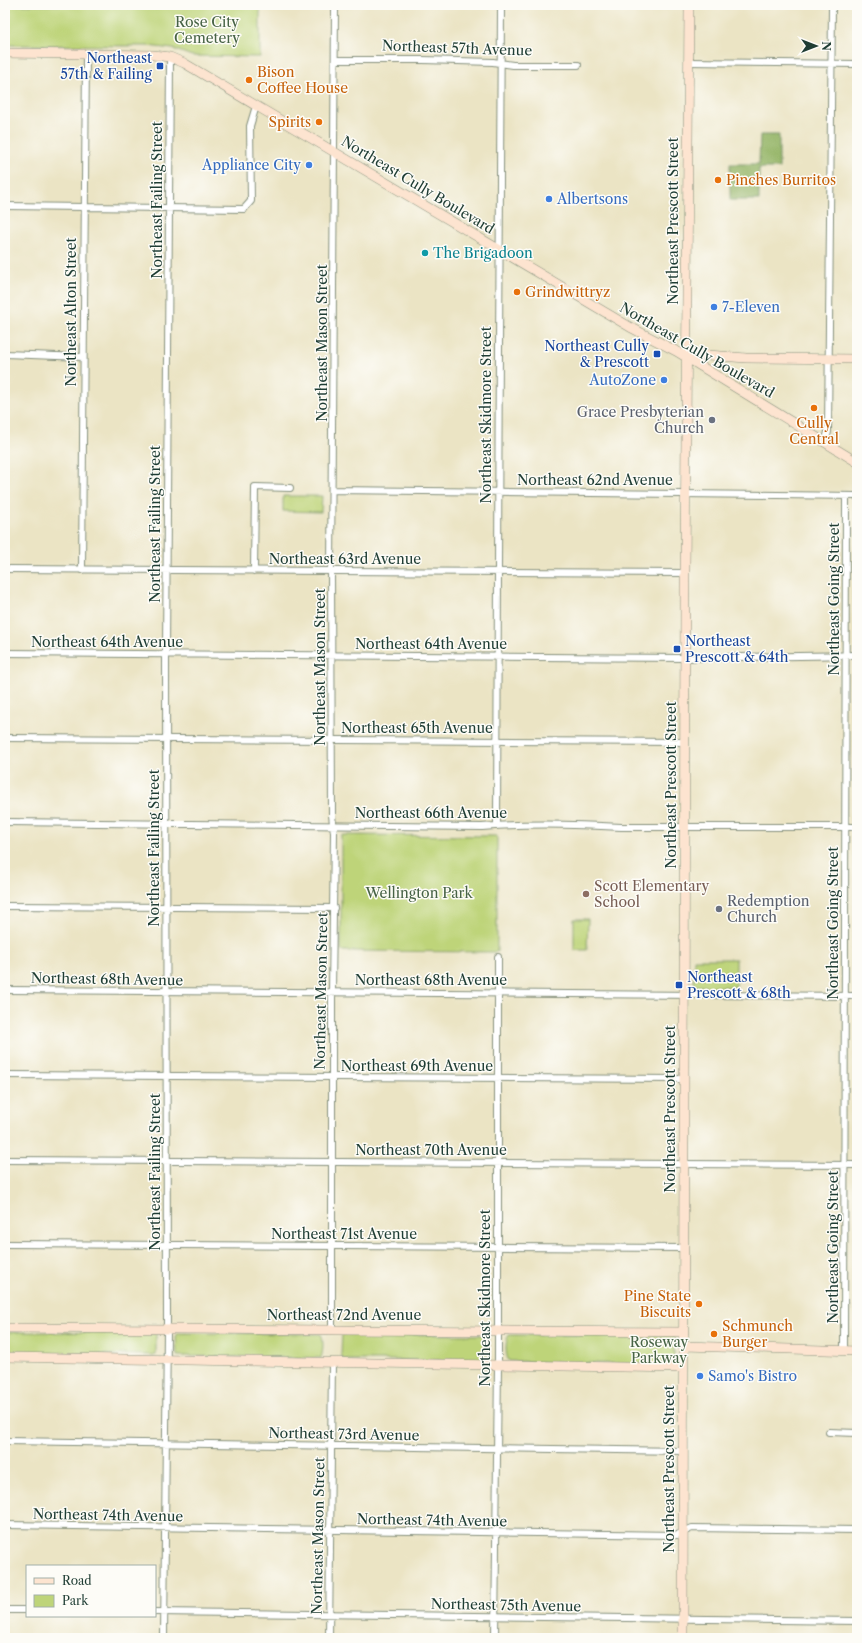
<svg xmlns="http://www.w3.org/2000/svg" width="862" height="1643" font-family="'Libre Caslon Text',serif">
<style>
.green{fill:#bed479;stroke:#6e8856}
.forest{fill:#96b669;stroke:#5a7a4e}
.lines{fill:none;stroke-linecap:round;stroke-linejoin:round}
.street-casing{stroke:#85907c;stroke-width:8}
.secondary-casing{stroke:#85907c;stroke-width:10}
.street{stroke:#fff;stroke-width:6}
.secondary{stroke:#fde4d0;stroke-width:9}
.transit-dot{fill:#1a4fb4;stroke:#fdfcf7;stroke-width:1.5}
.food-dot{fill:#e8710a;stroke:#fdfcf7;stroke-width:1.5}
.shop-dot{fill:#3f7fe0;stroke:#fdfcf7;stroke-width:1.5}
.culture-dot{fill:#0f9aa8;stroke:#fdfcf7;stroke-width:1.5}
.worship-dot{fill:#6b7280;stroke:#fdfcf7;stroke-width:1.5}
.education-dot{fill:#8d6e63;stroke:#fdfcf7;stroke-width:1.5}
.labels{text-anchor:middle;stroke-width:3;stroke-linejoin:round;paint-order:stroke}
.park-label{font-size:14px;fill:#476345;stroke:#fdfcf7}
.street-label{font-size:14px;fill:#1f3d34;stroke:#fdfcf7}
.transit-label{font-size:14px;fill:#164399;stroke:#fdfcf7;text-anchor:end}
.food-label{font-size:14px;fill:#c56008;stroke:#fdfcf7;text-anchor:start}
.shop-label{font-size:14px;fill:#366cbe;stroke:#fdfcf7;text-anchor:start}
.culture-label{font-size:14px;fill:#0d838f;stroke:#fdfcf7;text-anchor:start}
.worship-label{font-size:14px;fill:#5b616d;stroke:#fdfcf7;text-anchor:end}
.education-label{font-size:14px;fill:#785e54;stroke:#fdfcf7;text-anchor:start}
</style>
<rect width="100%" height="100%" fill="#fdfcf7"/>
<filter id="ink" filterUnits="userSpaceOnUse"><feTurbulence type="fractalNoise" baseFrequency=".025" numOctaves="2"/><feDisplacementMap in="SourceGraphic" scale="8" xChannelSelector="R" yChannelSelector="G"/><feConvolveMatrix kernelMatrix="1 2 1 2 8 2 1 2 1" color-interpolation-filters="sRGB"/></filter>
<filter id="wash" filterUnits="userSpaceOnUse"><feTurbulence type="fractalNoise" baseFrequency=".012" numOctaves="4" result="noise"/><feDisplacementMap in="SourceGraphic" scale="16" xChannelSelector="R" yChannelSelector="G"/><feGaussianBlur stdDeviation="0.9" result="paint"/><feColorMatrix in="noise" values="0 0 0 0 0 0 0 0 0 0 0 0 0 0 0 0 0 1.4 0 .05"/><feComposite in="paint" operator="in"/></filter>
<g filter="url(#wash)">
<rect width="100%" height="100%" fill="#ebe4c4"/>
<!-- green -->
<path class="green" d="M5,5H260V57L192,56L173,49L148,46L5,45Z
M283,496H322L321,512L283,511Z
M341,835L497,836V952L341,951Z
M574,919H588L587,950H574Z
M694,959H736V987L694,986Z
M8,1332L156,1333V1355L8,1354Z
M178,1333L321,1334C324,1340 323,1352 321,1358L177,1356L176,1337Z
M342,1334L485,1335C489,1341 489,1354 486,1360H345L341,1355Z
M509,1335H674V1365L509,1361C505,1356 505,1340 509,1335Z"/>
<!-- forest -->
<path class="forest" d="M760,135H779V168H759V200H730V164H759Z"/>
</g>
<g filter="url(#ink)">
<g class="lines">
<defs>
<path id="street" d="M335,60H423L493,62L513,65H578
M688,62L857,64
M5,206L244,209L251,201L250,126L256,106
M5,354L83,357
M825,443L828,432L832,5
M333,490L857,496
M5,569L685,573
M82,570L86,54
M254,571L255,487L290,488
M5,653L685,658L857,655
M5,738L685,742
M5,822L482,827C528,823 574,824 621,827H857
M497,826C497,552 500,279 501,5
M5,906L334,908
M5,990L857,996
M5,1075L684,1079
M5,1160L857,1165
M5,1244L684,1248
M332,1329V992L334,833L332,815L331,571L335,5
M844,1351L846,496
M829,1432L857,1433
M5,1441L683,1451
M5,1525L677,1535L692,1528L857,1530
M5,1610H27
M155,1612L857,1621
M164,1638L167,1328L166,654L170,57
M329,1638L332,1362
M495,1638L498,1365V957"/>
<path id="secondary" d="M5,53L153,55L170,57L184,63L630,327L676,351L857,462
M687,358L708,355L746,358L857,359
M5,1328L684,1332
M684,1346L857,1351
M5,1357L683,1368
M683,1638L685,573L689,5"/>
</defs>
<!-- street casing -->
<use href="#street" class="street-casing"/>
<!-- secondary casing -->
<use href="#secondary" class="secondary-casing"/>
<!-- street -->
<use href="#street" class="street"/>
<!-- secondary -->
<use href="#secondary" class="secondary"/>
</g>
</g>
<!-- markers -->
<g class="transit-dot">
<rect x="156" y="62" width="8" height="8" rx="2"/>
<rect x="653" y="350" width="8" height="8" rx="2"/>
<rect x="673" y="645" width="8" height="8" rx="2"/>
<rect x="675" y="981" width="8" height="8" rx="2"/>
</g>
<g class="food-dot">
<circle cx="249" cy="80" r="4"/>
<circle cx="319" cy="122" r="4"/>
<circle cx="718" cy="180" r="4"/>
<circle cx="517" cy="292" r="4"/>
<circle cx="814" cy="408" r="4"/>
<circle cx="699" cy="1304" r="4"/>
<circle cx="714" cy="1334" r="4"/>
</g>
<g class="shop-dot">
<circle cx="309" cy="165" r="4"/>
<circle cx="549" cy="199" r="4"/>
<circle cx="714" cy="307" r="4"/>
<circle cx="664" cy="380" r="4"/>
<circle cx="700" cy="1376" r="4"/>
</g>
<circle class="culture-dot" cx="425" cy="253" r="4"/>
<g class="worship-dot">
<circle cx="712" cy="420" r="4"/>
<circle cx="719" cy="909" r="4"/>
</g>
<circle class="education-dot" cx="586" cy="894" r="4"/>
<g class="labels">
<!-- park labels -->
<g class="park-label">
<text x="207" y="27">Rose City<tspan x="207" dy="16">Cemetery</tspan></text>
<text x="419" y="898">Wellington Park</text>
<text x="659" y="1347">Roseway<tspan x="659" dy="16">Parkway</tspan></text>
</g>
<!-- street labels -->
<g class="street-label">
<text transform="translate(457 48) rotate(2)" y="5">Northeast 57th Avenue</text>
<text transform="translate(418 185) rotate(31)" y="5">Northeast Cully Boulevard</text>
<text transform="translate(157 200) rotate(-90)" y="5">Northeast Failing Street</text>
<text transform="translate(673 221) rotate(-90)" y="5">Northeast Prescott Street</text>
<text transform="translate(71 312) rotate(-90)" y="5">Northeast Alton Street</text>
<text transform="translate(322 343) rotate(-90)" y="5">Northeast Mason Street</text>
<text transform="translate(697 350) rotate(30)" y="5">Northeast Cully Boulevard</text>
<text transform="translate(486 415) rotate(-90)" y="5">Northeast Skidmore Street</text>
<text x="595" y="485">Northeast 62nd Avenue</text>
<text transform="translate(155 524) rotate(-90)" y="5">Northeast Failing Street</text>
<text x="345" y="564">Northeast 63rd Avenue</text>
<text transform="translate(834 599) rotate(-90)" y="5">Northeast Going Street</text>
<text x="107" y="647">Northeast 64th Avenue</text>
<text x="431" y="649">Northeast 64th Avenue</text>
<text transform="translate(320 667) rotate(-90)" y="5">Northeast Mason Street</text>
<text x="417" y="733">Northeast 65th Avenue</text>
<text transform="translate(671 785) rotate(-90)" y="5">Northeast Prescott Street</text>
<text x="431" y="818">Northeast 66th Avenue</text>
<text transform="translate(154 848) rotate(-90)" y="5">Northeast Failing Street</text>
<text transform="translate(833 923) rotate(-90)" y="5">Northeast Going Street</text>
<text transform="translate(107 979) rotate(1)" y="5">Northeast 68th Avenue</text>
<text x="431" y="985">Northeast 68th Avenue</text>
<text transform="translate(321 991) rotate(-89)" y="5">Northeast Mason Street</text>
<text x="417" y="1071">Northeast 69th Avenue</text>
<text transform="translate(670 1109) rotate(-90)" y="5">Northeast Prescott Street</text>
<text x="431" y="1155">Northeast 70th Avenue</text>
<text transform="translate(155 1172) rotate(-90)" y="5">Northeast Failing Street</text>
<text x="344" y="1239">Northeast 71st Avenue</text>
<text transform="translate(833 1247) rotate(-90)" y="5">Northeast Going Street</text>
<text transform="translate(485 1298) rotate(-90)" y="5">Northeast Skidmore Street</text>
<text x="344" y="1320">Northeast 72nd Avenue</text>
<text transform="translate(344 1434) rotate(1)" y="5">Northeast 73rd Avenue</text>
<text transform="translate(669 1469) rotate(-90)" y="5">Northeast Prescott Street</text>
<text transform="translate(108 1515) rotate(1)" y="5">Northeast 74th Avenue</text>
<text transform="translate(432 1520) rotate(1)" y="5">Northeast 74th Avenue</text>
<text transform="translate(318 1536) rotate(-89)" y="5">Northeast Mason Street</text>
<text transform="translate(506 1605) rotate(1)" y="5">Northeast 75th Avenue</text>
</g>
<!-- transit labels -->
<g class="transit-label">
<text x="152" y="63">Northeast<tspan x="152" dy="16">57th &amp; Failing</tspan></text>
<text x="649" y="351">Northeast Cully<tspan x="649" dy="16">&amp; Prescott</tspan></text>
<text x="685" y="646" text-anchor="start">Northeast<tspan x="685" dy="16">Prescott &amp; 64th</tspan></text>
<text x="687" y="982" text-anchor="start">Northeast<tspan x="687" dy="16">Prescott &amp; 68th</tspan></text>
</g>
<!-- food labels -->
<g class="food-label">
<text x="257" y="77">Bison<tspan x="257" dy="16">Coffee House</tspan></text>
<text x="311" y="127" text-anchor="end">Spirits</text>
<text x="726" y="185">Pinches Burritos</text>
<text x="525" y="297">Grindwittryz</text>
<text x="814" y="428" text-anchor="middle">Cully<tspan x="814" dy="16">Central</tspan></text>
<text x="691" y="1301" text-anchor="end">Pine State<tspan x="691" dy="16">Biscuits</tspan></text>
<text x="722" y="1331">Schmunch<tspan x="722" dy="16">Burger</tspan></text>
</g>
<!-- shop labels -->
<g class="shop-label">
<text x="301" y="170" text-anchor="end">Appliance City</text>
<text x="557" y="204">Albertsons</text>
<text x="722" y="312">7-Eleven</text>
<text x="656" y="385" text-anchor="end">AutoZone</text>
<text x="708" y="1381">Samo's Bistro</text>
</g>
<!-- culture labels -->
<g class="culture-label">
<text x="433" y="258">The Brigadoon</text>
</g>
<!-- worship labels -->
<g class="worship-label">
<text x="704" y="417">Grace Presbyterian<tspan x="704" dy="16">Church</tspan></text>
<text x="727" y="906" text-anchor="start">Redemption<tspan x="727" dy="16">Church</tspan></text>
</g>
<!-- education labels -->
<g class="education-label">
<text x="594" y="891">Scott Elementary<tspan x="594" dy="16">School</tspan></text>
</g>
</g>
<!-- margin -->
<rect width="862" height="1643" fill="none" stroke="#fdfcf7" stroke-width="20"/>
<!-- legend -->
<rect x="26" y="1565" width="130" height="52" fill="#fdfcf7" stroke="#a4b0a9"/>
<rect x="34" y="1578" width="20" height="6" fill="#fde4d0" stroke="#a4b0a9"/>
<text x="62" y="1585" font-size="12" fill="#1f3d34">Road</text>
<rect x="34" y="1595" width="20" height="12" fill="#bed479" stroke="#a4b0a9"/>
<text x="62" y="1605" font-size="12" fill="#1f3d34">Park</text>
<!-- north arrow -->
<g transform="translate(816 46) rotate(90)" stroke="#fdfcf7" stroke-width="3" paint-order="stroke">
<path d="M0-3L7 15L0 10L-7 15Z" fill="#1f3d34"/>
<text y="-6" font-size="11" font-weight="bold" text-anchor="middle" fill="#1f3d34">N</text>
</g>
</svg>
